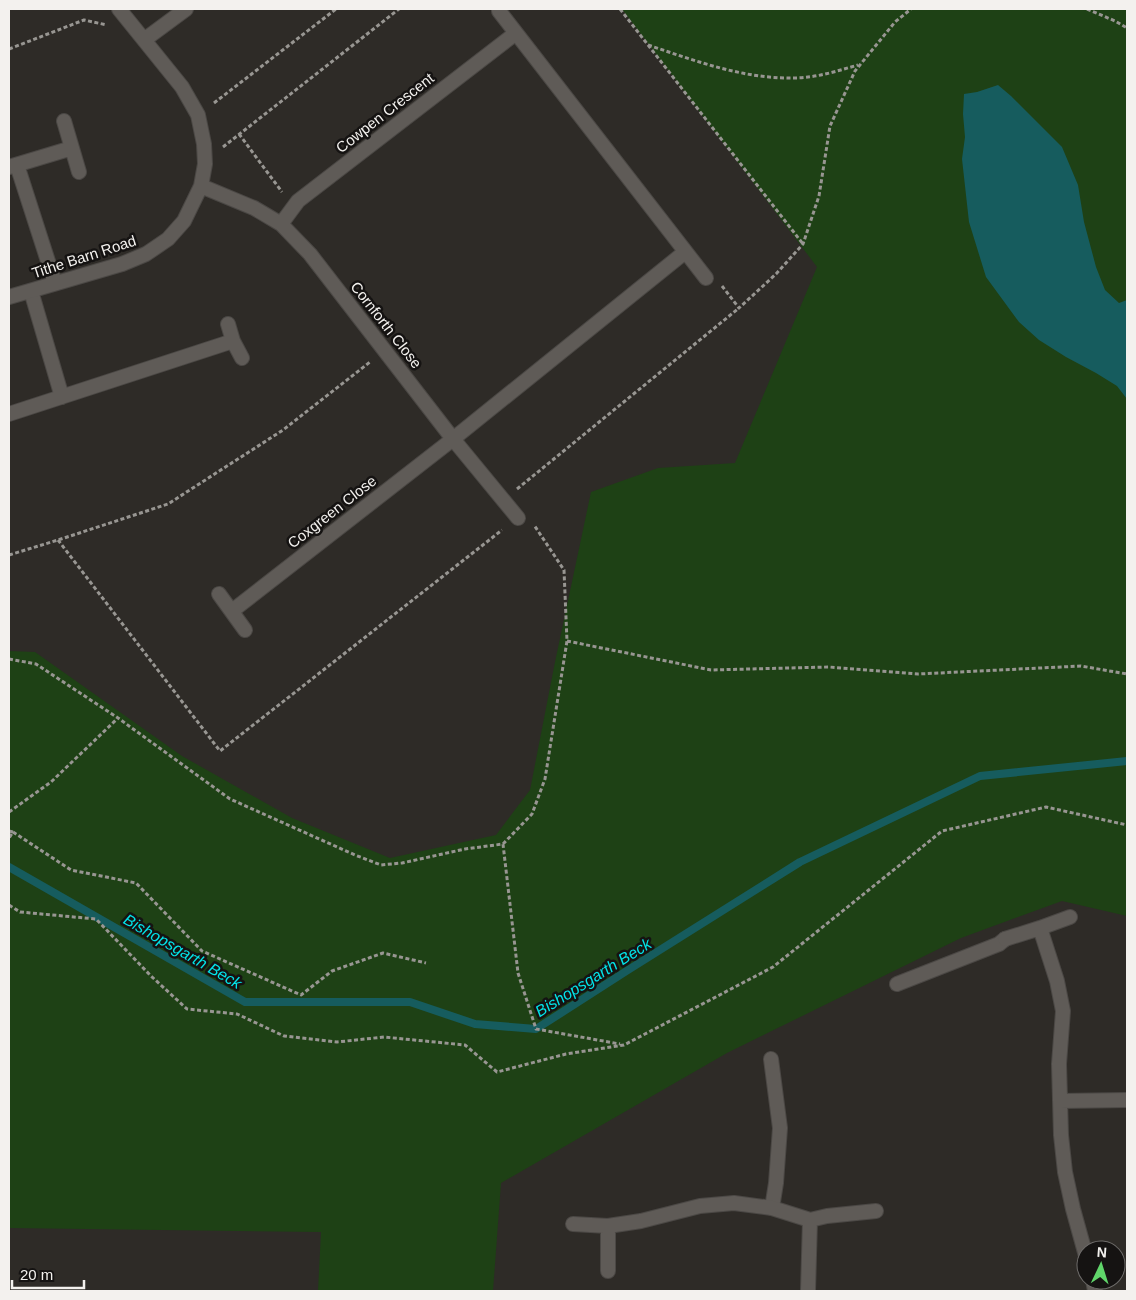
<svg xmlns="http://www.w3.org/2000/svg" width="1136" height="1300" font-family="Arial,sans-serif">
<style>
.green{fill:#1e4115}
.water{fill:#165c5e}
.lines{fill:none;stroke-linecap:round;stroke-linejoin:round}
.stream{stroke:#165c5e;stroke-width:8}
.service-casing{stroke:#4b4845;stroke-width:16}
.minor-casing{stroke:#4b4845;stroke-width:16}
.path{stroke:#989692;stroke-width:3;stroke-dasharray:4 2.5;stroke-linecap:butt}
.service{stroke:#5f5b57;stroke-width:14}
.minor{stroke:#5f5b57;stroke-width:14}
.labels{text-anchor:middle;stroke-width:5;stroke-linejoin:round;paint-order:stroke}
.street-label{font-size:15px;fill:#f3f1ee;stroke:#151312}
.water-label{font-size:16px;font-style:italic;fill:#03e3e8;stroke:#151312}
</style>
<rect width="100%" height="100%" fill="#2e2b27"/>
<!-- green -->
<path class="green" d="M622,9H1127V916L1062,901L961,938L727,1053L501,1183L493,1291H318L321,1232L9,1228V651L35,652L182,756L292,818L390,858L496,835L530,790L555,662L591,492L658,468L735,463L817,267Z"/>
<!-- water -->
<path class="water" d="M998,85L1011,96L1062,147L1078,185L1084,222L1096,267L1105,290L1119,303L1127,300V399L1117,386L1096,373L1066,357L1039,340L1019,322L986,277L969,222L962,159L965,137L963,114L964,94L977,92Z"/>
<g class="lines">
<!-- stream -->
<path class="stream" d="M9,867L245,1002H410L475,1024L536,1029L628,970L800,862L980,776L1127,761"/>
<defs>
<path id="service" d="M64,121L79,172
M17,165L55,283
M9,167L72,148
M31,291L62,397
M228,324L233,341L242,358
M9,414L233,341
M897,984L999,944L1005,939
M771,1059L780,1128L776,1183L772,1208"/>
<path id="minor" d="M499,11L706,278
M144,40L186,9
M201,186L254,208L281,224L310,254L453,439L518,518
M281,224L298,201L516,33
M9,297L122,264L146,254L168,239L184,221L201,186L205,164L204,144L198,115L182,87L119,9
M219,594L245,630
M232,611L453,439L685,252
M1040,928L1070,917
M1005,939L1040,928L1057,981L1063,1011L1059,1064L1061,1135L1065,1172L1073,1209L1086,1256
M1060,1101L1127,1100
M810,1220L827,1216L876,1211
M573,1224L608,1226L641,1221L700,1206L734,1203L772,1208L810,1220L808,1291
M608,1271V1226
M1093,1280L1095,1291"/>
</defs>
<!-- service casing -->
<use href="#service" class="service-casing"/>
<!-- minor casing -->
<use href="#minor" class="minor-casing"/>
<!-- path -->
<path class="path" d="M620,9L803,244
M1087,9L1115,21L1127,28
M648,45C696,61 743,79 794,78C816,78 837,71 858,65
M9,49L84,20L107,25
M214,103L336,9
M239,134L282,192
M223,147L399,9
M722,286L739,308L776,274L803,244L819,196L830,126L855,71L895,22L911,9
M517,489L739,308
M58,540L220,751L502,530
M9,555L58,540L168,504L283,430L370,362
M567,641L711,670L829,667L918,674L1081,666L1127,674
M9,659L36,664L118,718L230,799L355,855L381,865L402,863L465,849L503,844L518,973L536,1029L620,1044
M9,812L51,782L118,718
M9,831L13,832L9,838
M13,832L71,870L136,883L202,951L301,995L332,971L383,953L426,963
M503,844L532,814L545,779L567,641L564,570L534,525
M9,905L20,912L96,919L151,976L187,1009L237,1014L284,1036L337,1042L384,1037L465,1045L497,1072L566,1054L624,1045L773,967L942,831L1046,807L1127,825"/>
<!-- service -->
<use href="#service" class="service"/>
<!-- minor -->
<use href="#minor" class="minor"/>
</g>
<g class="labels">
<!-- street labels -->
<g class="street-label">
<text transform="translate(385 113) rotate(-38)" y="5">Cowpen Crescent</text>
<text transform="translate(84 257) rotate(-18)" y="5">Tithe Barn Road</text>
<text transform="translate(386 325) rotate(52)" y="5">Cornforth Close</text>
<text transform="translate(332 512) rotate(-38)" y="5">Coxgreen Close</text>
</g>
<!-- water labels -->
<g class="water-label">
<text transform="translate(183 951) rotate(30)" y="6">Bishopsgarth Beck</text>
<text transform="translate(593 977) rotate(-32)" y="6">Bishopsgarth Beck</text>
</g>
</g>
<!-- border -->
<rect width="1136" height="1300" fill="none" stroke="#f3f1ee" stroke-width="20"/>
<!-- north arrow -->
<g transform="translate(1101 1265) rotate(4)"><circle r="24" fill="#151312" stroke="#6e6c6a"/>
<path d="M0-4L9 19L0 12L-9 19Z" fill="#60d56a"/>
<text y="-8" font-size="14" font-weight="bold" text-anchor="middle" fill="#f3f1ee">N</text>
</g>
<!-- scale -->
<path d="M12 1280v8h72v-8" fill="none" stroke="#f3f1ee" stroke-width="2.5"/>
<text x="20" y="1280" font-size="15" fill="#f3f1ee" stroke="#151312" stroke-width="4" paint-order="stroke">20 m</text>
</svg>
